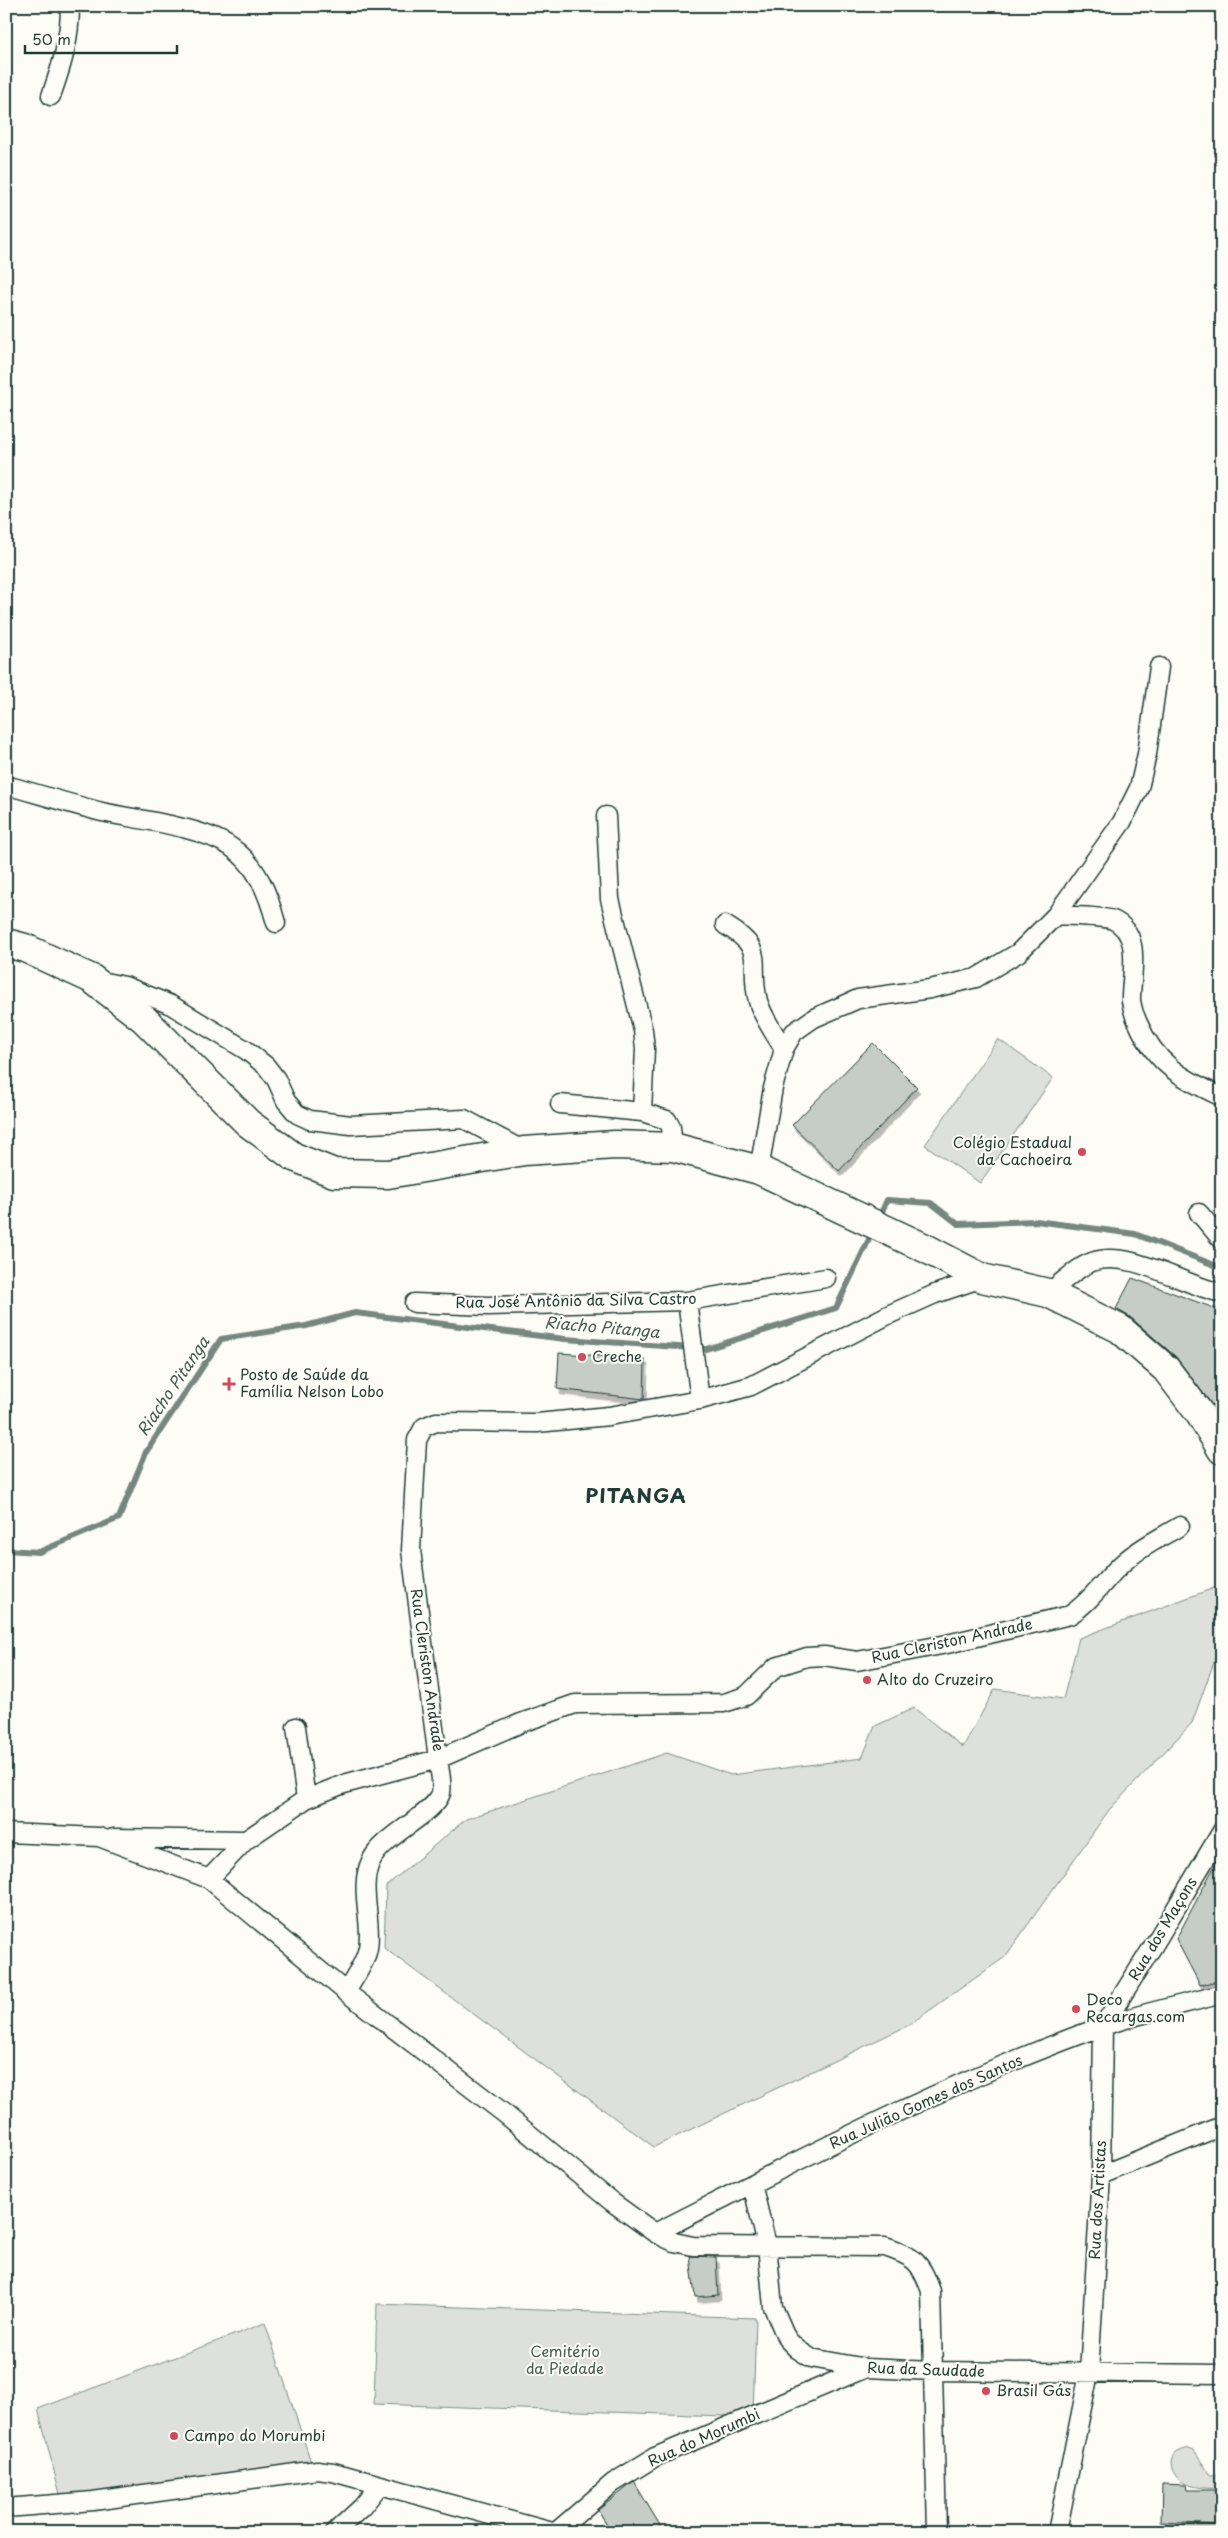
<svg xmlns="http://www.w3.org/2000/svg" width="1228" height="2538" font-family="'Playpen Sans',sans-serif">
<style>
.green{fill:#dde0db;stroke:#7e8e88}
.lines{fill:none;stroke-linecap:round;stroke-linejoin:round}
.stream{stroke:#75877f;stroke-width:6}
.building{fill:#c6cdc7;stroke:#1f3d34;filter:url(#shadow)}
.minor-casing{stroke:#1f3d34;stroke-width:21}
.primary-casing{stroke:#1f3d34;stroke-width:31}
.minor{stroke:#fdfcf7;stroke-width:18}
.primary{stroke:#fdfcf7;stroke-width:28}
.poi-dot{fill:#d1495b;stroke:#fdfcf7;stroke-width:2}
.labels{text-anchor:middle;stroke-width:4;stroke-linejoin:round;paint-order:stroke}
.poi-label{font-size:15px;fill:#1f3d34;stroke:#fdfcf7;text-anchor:start}
.street-label{font-size:15px;fill:#1f3d34;stroke:#fdfcf7}
.park-label{font-size:15px;fill:#455e55;stroke:#fdfcf7}
.water-label{font-size:16px;font-style:italic;fill:#435c53;stroke:#fdfcf7}
.district-label{font-size:20px;font-weight:bold;letter-spacing:1px;fill:#1f3d34;stroke:#fdfcf7}
</style>
<defs>
<filter id="shadow"><feDropShadow dx="3" dy="5.5" stdDeviation="0" flood-color="#0004"/></filter>
</defs>
<rect width="100%" height="100%" fill="#fdfcf7"/>
<filter id="ink" filterUnits="userSpaceOnUse"><feTurbulence type="fractalNoise" baseFrequency=".02" numOctaves="2"/><feDisplacementMap in="SourceGraphic" scale="10" xChannelSelector="R" yChannelSelector="G"/><feConvolveMatrix kernelMatrix="1 2 1 2 8 2 1 2 1" color-interpolation-filters="sRGB"/></filter>
<g filter="url(#ink)">
<!-- green -->
<path class="green" d="M998,1039L1053,1078L980,1183L925,1145Z
M1222,1585V1640L1192,1723L1109,1810L1005,1957L909,2025L654,2147L384,1948L386,1886L466,1819L667,1753L731,1775L862,1758L875,1726L914,1708L963,1747L995,1689L1063,1699L1079,1638Z
M377,2304L756,2318L753,2417L374,2404Z
M265,2323L311,2462L61,2498L38,2409Z
M1189,2448L1194,2450L1211,2475H1216L1222,2468V2488C1209,2489 1198,2488 1186,2484C1174,2479 1164,2460 1178,2452C1181,2450 1186,2449 1189,2448Z"/>
<g class="lines">
<!-- stream -->
<path class="stream" d="M878,1220L887,1200L931,1203L958,1224L1036,1221L1135,1234L1222,1268
M6,1550L39,1552L119,1518L146,1452L221,1339L306,1326L355,1313L565,1339L706,1349L836,1308L873,1231"/>
</g>
<!-- building -->
<path class="building" d="M873,1043L917,1087L839,1171L792,1125Z
M1132,1278L1222,1311V1399L1212,1405L1176,1357L1130,1317L1116,1309Z
M559,1353L645,1359L644,1399L557,1389Z
M1222,1852V1980L1200,1985L1176,1939Z
M690,2256L716,2257L718,2295L695,2297Z
M634,2482L664,2532H612L598,2510Z
M1162,2484L1186,2485L1187,2490H1222V2525L1161,2522Z"/>
<g class="lines">
<defs>
<path id="minor" d="M51,96C62,65 70,39 70,6
M6,785C38,794 70,804 102,812C138,820 201,826 231,847C257,865 268,893 276,923
M606,816L610,899L643,1030L645,1049L642,1112
M1056,915C1069,916 1103,916 1113,920C1144,934 1130,977 1131,1001C1132,1008 1135,1017 1138,1023C1156,1065 1183,1079 1222,1097
M725,925C769,951 748,961 758,1001C763,1018 775,1034 784,1049
M100,981L125,986L171,1005L246,1050L266,1066L276,1079L286,1101L297,1114L310,1120L351,1125L464,1119L524,1151
M560,1104L642,1112L667,1120L671,1127L673,1147
M759,1170L773,1088L784,1049L794,1032L814,1018L858,999L930,989L976,978L1018,953L1056,915L1122,822L1139,788L1147,754L1159,667
M1199,1213L1222,1240
M982,1278L935,1294L888,1315L751,1386L700,1400L609,1416L537,1423L436,1422L424,1427L417,1440L411,1550L438,1759L521,1723L575,1704L724,1703L746,1696L776,1667L807,1657L824,1656L857,1661L947,1644L1070,1615C1092,1601 1105,1578 1125,1561C1141,1547 1162,1537 1180,1526
M1048,1293C1061,1284 1077,1267 1092,1262C1130,1248 1183,1286 1222,1293
M687,1301L700,1400
M414,1303L488,1306L687,1301L826,1278
M296,1727L306,1799
M6,1833L99,1837L209,1879L346,1992L505,2114L612,2202L655,2233L674,2242L693,2246L885,2247C915,2257 920,2261 931,2291L937,2532
M113,1838L246,1840L209,1879
M246,1840L306,1799L344,1784L438,1759C439,1769 443,1782 441,1793C435,1814 382,1836 371,1861C358,1887 373,1921 368,1948C365,1964 354,1978 346,1992
M1103,2026L1155,1943L1222,1831
M1101,2175L1222,2126
M752,2184L767,2245L773,2307L787,2339L797,2349L811,2358L866,2368L933,2371L1222,2374
M655,2233C801,2159 947,2082 1101,2027C1140,2013 1182,2005 1222,1994
M6,2508L93,2501L317,2470L333,2472L552,2532
M335,2532L362,2507L379,2486
M556,2532L613,2483L655,2457L866,2368
M1057,2532L1089,2373L1101,2175L1103,2026"/>
<path id="primary" d="M6,943L25,948L92,979L144,1019L248,1123L294,1157L334,1173L388,1174L524,1151L615,1145L673,1147L759,1170L927,1249L982,1278L1048,1293L1120,1329L1166,1369L1200,1414L1222,1450"/>
</defs>
<!-- minor casing -->
<use href="#minor" class="minor-casing"/>
<!-- primary casing -->
<use href="#primary" class="primary-casing"/>
<!-- minor -->
<use href="#minor" class="minor"/>
<!-- primary -->
<use href="#primary" class="primary"/>
</g>
</g>
<!-- markers -->
<g class="poi-dot">
<circle cx="1082" cy="1152" r="5"/>
<circle cx="582" cy="1357" r="5"/>
<path d="M226.5 1376.5h5v5h5v5h-5v5h-5v-5h-5v-5h5z"/>
<circle cx="867" cy="1680" r="5"/>
<circle cx="1076" cy="2009" r="5"/>
<circle cx="986" cy="2391" r="5"/>
<circle cx="174" cy="2436" r="5"/>
</g>
<g class="labels">
<!-- poi labels -->
<g class="poi-label">
<text x="1072" y="1148" text-anchor="end">Colégio Estadual<tspan x="1072" dy="17">da Cachoeira</tspan></text>
<text x="592" y="1362">Creche</text>
<text x="240" y="1380">Posto de Saúde da<tspan x="240" dy="17">Família Nelson Lobo</tspan></text>
<text x="877" y="1685">Alto do Cruzeiro</text>
<text x="1086" y="2005">Deco<tspan x="1086" dy="17">Recargas.com</tspan></text>
<text x="996" y="2396">Brasil Gás</text>
<text x="184" y="2441">Campo do Morumbi</text>
</g>
<!-- street labels -->
<g class="street-label">
<text transform="translate(576 1301) rotate(-1)" y="5">Rua José Antônio da Silva Castro</text>
<text transform="translate(952 1641) rotate(-12)" y="5">Rua Cleriston Andrade</text>
<text transform="translate(427 1670) rotate(82)" y="5">Rua Cleriston Andrade</text>
<text transform="translate(1163 1929) rotate(-59)" y="5">Rua dos Maçons</text>
<text transform="translate(926 2102) rotate(-24)" y="5">Rua Julião Gomes dos Santos</text>
<text transform="translate(1098 2200) rotate(-87)" y="5">Rua dos Artistas</text>
<text transform="translate(926 2370) rotate(2)" y="5">Rua da Saudade</text>
<text transform="translate(704 2438) rotate(-24)" y="5">Rua do Morumbi</text>
</g>
<!-- park labels -->
<g class="park-label">
<text x="565" y="2357">Cemitério<tspan x="565" dy="17">da Piedade</tspan></text>
</g>
<!-- water labels -->
<g class="water-label">
<text transform="translate(602 1327) rotate(5)" y="6">Riacho Pitanga</text>
<text transform="translate(173 1386) rotate(-56)" y="6">Riacho Pitanga</text>
</g>
<!-- district labels -->
<g class="district-label">
<text x="636" y="1503">PITANGA</text>
</g>
</g>
<!-- margin -->
<rect width="1228" height="2538" fill="none" stroke="#fdfcf7" stroke-width="25"/>
<rect x="12" y="12" width="1203" height="2513" fill="none" stroke="#1f3d34" stroke-width="2" filter="url(#ink)"/>
<!-- scale -->
<path d="M25 45v8h152v-8" fill="none" stroke="#1f3d34" stroke-width="2.5"/>
<text x="32" y="45" font-size="15" fill="#1f3d34" stroke="#fdfcf7" stroke-width="4" paint-order="stroke">50 m</text>
</svg>
